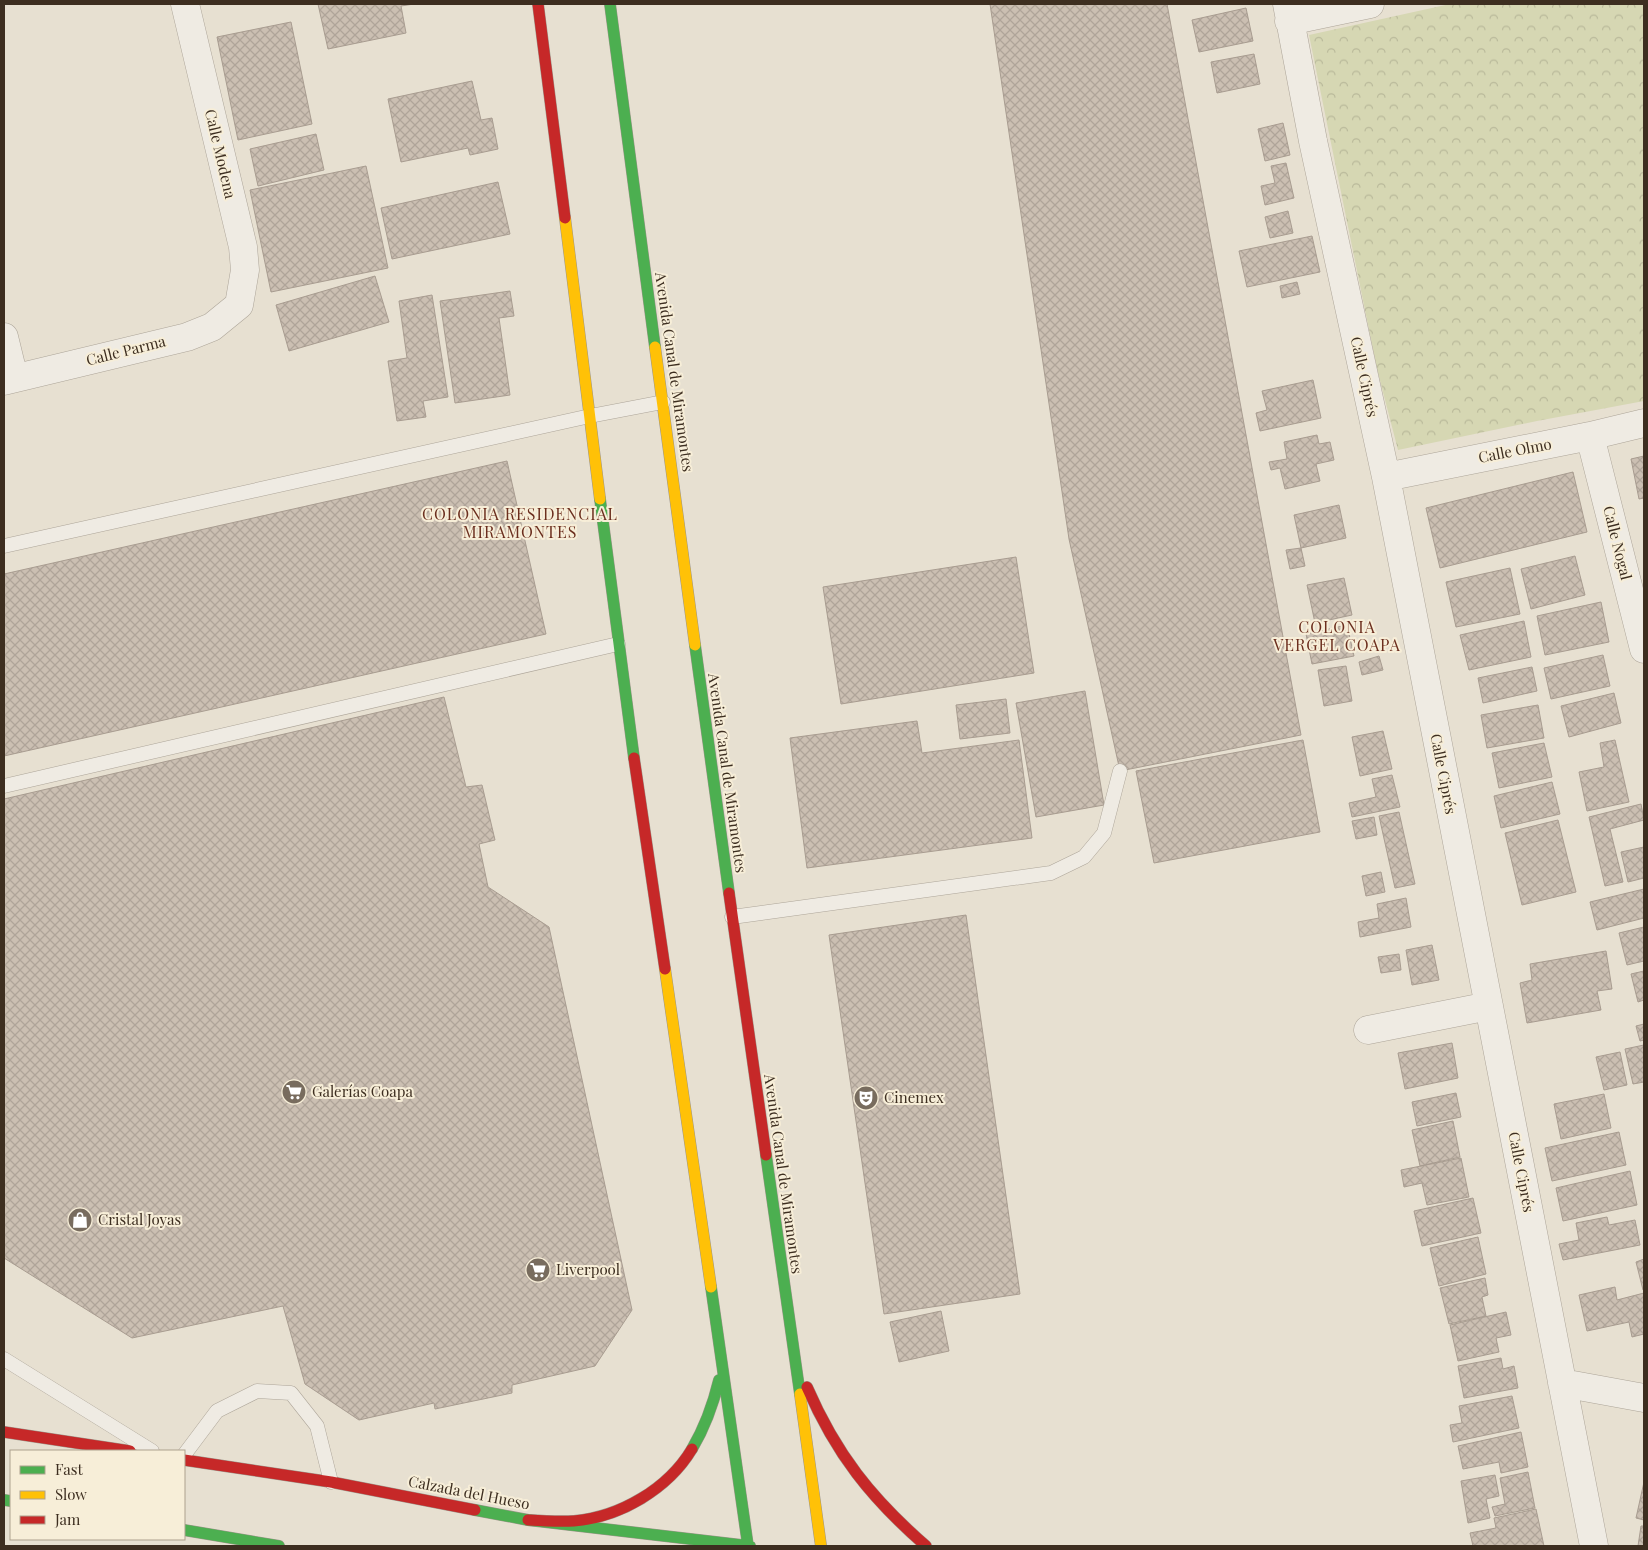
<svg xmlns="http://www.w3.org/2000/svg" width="1648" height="1550" font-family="'Playfair Display',serif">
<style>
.park{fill:url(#park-crowns)}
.building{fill:url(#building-cross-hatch);stroke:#a89c90}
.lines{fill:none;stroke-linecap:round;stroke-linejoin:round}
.lane-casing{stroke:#ada599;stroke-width:15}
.street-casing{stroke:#ada599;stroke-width:29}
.fast-casing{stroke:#9c958a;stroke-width:12}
.slow-casing{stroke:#9c958a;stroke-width:12}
.jam-casing{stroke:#9c958a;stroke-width:12}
.lane{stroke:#efebe3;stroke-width:14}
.street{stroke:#efebe3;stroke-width:28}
.fast{stroke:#4caf50;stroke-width:11}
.slow{stroke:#ffc107;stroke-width:11}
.jam{stroke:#c62828;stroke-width:11}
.labels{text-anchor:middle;stroke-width:4;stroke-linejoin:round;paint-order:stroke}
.street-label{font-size:15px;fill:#3d2e20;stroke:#f7eed8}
.poi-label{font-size:15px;fill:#3d2e20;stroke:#f7eed8;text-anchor:start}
.neighbourhood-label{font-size:16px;letter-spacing:1px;fill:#6b2e1e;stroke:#f7eed8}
</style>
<defs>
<pattern id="park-crowns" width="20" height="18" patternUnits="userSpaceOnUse" patternTransform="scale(1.25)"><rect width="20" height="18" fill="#d6d7b3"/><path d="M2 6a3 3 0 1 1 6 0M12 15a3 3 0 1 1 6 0" fill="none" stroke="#b9b99a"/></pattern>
<pattern id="building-cross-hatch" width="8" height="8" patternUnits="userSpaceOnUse" patternTransform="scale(1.25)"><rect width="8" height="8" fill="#cbbfb2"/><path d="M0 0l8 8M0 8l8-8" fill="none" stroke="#afa499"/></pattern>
</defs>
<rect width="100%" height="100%" fill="#e7e0d1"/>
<!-- park -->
<path class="park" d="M1450,4H1644V401L1537,421L1398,450L1377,369L1309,35Z"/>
<!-- building -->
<path class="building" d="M318,4H414L401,6L406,33L328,49Z
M990,4H1167L1301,735L1120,771L1069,539Z
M1246,8L1253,41L1199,52L1192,20Z
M291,22L312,124L238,140L217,37Z
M1254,54L1260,84L1217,93L1211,62Z
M472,81L481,120L492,118L498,149L470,155L468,148L401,162L388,99Z
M1283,123L1290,155L1265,161L1258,129Z
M316,134L324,170L258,186L250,149Z
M1286,163L1294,198L1265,205L1261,186L1275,183L1271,166Z
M366,166L388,268L271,292L250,190Z
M498,182L510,234L392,259L381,208Z
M1288,211L1293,233L1270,238L1265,217Z
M1312,236L1320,272L1247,287L1239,251Z
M375,276L389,322L289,351L276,305Z
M1297,282L1300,294L1282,298L1280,286Z
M510,291L514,316L499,318L510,395L455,403L440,301Z
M432,295L448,397L423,401L426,417L397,421L388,361L407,358L399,301Z
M1313,380L1321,418L1260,431L1256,413L1267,410L1262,391Z
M1317,435L1319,444L1330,442L1334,460L1316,464L1320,481L1285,489L1280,468L1271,470L1269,462L1287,459L1284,442Z
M1644,456V498L1639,499L1631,459Z
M507,461L546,634L4,756V574Z
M1573,472L1587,532L1440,568L1426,508Z
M1339,505L1346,538L1301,548L1294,515Z
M1301,548L1305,566L1290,569L1286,550Z
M1575,556L1585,595L1531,609L1521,569Z
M1016,557L1034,673L841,704L823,587Z
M1510,568L1520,614L1456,627L1446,582Z
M1344,578L1352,615L1315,623L1307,585Z
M1601,602L1609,642L1545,655L1537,616Z
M1524,621L1531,657L1469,670L1460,635Z
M1347,625L1354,656L1312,664L1306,634Z
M1603,655L1610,686L1551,699L1544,668Z
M1379,656L1383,670L1362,675L1359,662Z
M1346,666L1352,701L1324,706L1318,670Z
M1532,667L1537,691L1483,703L1478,678Z
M1085,691L1104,805L1036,817L1016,703Z
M1614,693L1621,723L1569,737L1561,706Z
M444,697L466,787L482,785L495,840L479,844L488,887L549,927L632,1310L595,1366L512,1385V1393L435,1409L434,1403L359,1420L305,1384L283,1306L132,1338L4,1258V799Z
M1006,699L1010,733L960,739L956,705Z
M1538,705L1544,738L1487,748L1481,715Z
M917,721L922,753L1019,740L1032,838L807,868L790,738Z
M1383,731L1392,769L1360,776L1352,737Z
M1303,740L1320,832L1154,863L1136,771Z
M1615,740L1629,802L1587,811L1579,772L1604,767L1600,743Z
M1544,743L1552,777L1499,788L1492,753Z
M1392,775L1400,807L1352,817L1349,803L1376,797L1372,779Z
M1552,782L1560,814L1501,828L1494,796Z
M1641,804L1644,820L1610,829L1623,882L1605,886L1589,817Z
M1399,812L1415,884L1395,888L1379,816Z
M1374,817L1377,835L1356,839L1352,821Z
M1558,820L1576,892L1522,905L1505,833Z
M1644,847V878L1628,882L1621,852Z
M1381,872L1385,892L1366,896L1362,876Z
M1644,889V918L1597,930L1590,902Z
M1406,898L1411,927L1360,937L1358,922L1379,918L1377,904Z
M966,915L1020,1294L884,1314L829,935Z
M1644,927V961L1627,965L1619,933Z
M1432,945L1439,980L1412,985L1406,950Z
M1606,951L1612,989L1597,991L1601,1010L1527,1023L1520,983L1532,980L1530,964Z
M1399,954L1401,970L1381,973L1378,957Z
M1644,971V1000L1638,1002L1631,974Z
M1644,1024V1040L1640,1041L1636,1026Z
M1452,1043L1458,1078L1405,1089L1398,1053Z
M1644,1045V1082L1633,1084L1625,1049Z
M1620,1052L1627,1085L1604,1090L1596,1057Z
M1456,1093L1461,1117L1417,1126L1412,1102Z
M1604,1094L1611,1128L1561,1139L1554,1104Z
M1453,1121L1460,1157L1420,1166L1412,1130Z
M1619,1132L1626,1165L1552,1181L1545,1148Z
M1461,1158L1469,1197L1427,1205L1422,1183L1404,1187L1401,1170Z
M1630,1171L1637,1205L1563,1221L1556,1188Z
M1473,1198L1481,1233L1422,1246L1414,1211Z
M1607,1217L1609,1225L1635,1220L1640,1245L1563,1260L1559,1244L1579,1240L1576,1223Z
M1478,1237L1486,1274L1439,1286L1430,1248Z
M1644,1259V1290H1643L1636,1262Z
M1485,1278L1488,1295L1482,1297L1486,1316L1449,1324L1440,1288Z
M1615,1287L1617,1300L1644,1293V1334L1632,1337L1629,1322L1587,1331L1579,1295Z
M941,1311L949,1351L899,1362L890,1322Z
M1506,1312L1511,1335L1496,1338L1499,1352L1458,1361L1450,1325Z
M1501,1358L1503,1369L1514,1366L1518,1388L1464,1398L1458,1366Z
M1512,1396L1519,1428L1453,1442L1450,1425L1462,1423L1459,1406Z
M1521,1432L1528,1467L1501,1473L1499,1462L1463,1469L1458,1446Z
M1528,1472L1535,1508L1495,1516L1492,1507L1505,1504L1500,1478Z
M1495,1475L1499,1496L1486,1499L1490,1518L1468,1523L1461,1481Z
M1644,1482V1520L1636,1518Z
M1536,1509L1544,1546H1473L1470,1533L1496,1528L1494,1518Z
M1641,1526H1644V1546H1638Z"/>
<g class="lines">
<defs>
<path id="lane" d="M4,546L590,416L663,402
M4,786L618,644
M732,917L1051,873L1084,857L1104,833L1120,771
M4,1359L152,1451
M184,1455L217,1411L257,1391L291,1393L317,1426L331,1482"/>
<path id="street" d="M1287,4L1313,141L1386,477L1594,1546
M1289,21L1370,4
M4,337L14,378
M4,381L187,337L212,327L239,305L245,270L243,247L185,4
M1590,436L1644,649
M1386,477L1590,436L1644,423
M1368,1030L1489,1006
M1562,1383L1644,1398"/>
<path id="fast" d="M610,4L655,347
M600,499L634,758
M695,645L729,893
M766,1155L800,1394
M711,1287L748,1546
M692,1449C705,1427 713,1405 719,1380
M4,1500L11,1501
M475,1510L528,1520L750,1546
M184,1530L279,1546"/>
<path id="slow" d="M565,218L600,499
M655,347L695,645
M665,969L711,1287
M800,1394L821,1546"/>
<path id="jam" d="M538,4L565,218
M634,758L665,969
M729,893L766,1155
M807,1387C836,1454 871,1498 926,1546
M4,1432L130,1451
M184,1460L331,1482L475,1510
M528,1520C543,1521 559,1522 574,1521C620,1517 668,1489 692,1449"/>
</defs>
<!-- lane casing -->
<use href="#lane" class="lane-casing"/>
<!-- street casing -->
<use href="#street" class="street-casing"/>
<!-- fast casing -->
<use href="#fast" class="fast-casing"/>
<!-- slow casing -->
<use href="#slow" class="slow-casing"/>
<!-- jam casing -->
<use href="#jam" class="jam-casing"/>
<!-- lane -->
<use href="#lane" class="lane"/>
<!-- street -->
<use href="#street" class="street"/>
<!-- fast -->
<use href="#fast" class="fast"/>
<!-- slow -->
<use href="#slow" class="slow"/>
<!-- jam -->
<use href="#jam" class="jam"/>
</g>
<!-- icons -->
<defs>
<symbol id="supermarket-disc" viewBox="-11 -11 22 22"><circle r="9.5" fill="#786c5e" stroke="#f7eed8"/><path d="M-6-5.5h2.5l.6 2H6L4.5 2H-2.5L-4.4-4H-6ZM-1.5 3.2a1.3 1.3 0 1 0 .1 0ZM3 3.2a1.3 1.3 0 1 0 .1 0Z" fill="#fff"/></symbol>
<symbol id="theatre-disc" viewBox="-11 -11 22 22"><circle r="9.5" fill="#786c5e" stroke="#f7eed8"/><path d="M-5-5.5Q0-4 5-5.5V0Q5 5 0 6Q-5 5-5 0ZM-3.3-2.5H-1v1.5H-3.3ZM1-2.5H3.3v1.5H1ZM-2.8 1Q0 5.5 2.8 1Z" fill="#fff"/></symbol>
<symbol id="shop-disc" viewBox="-11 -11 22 22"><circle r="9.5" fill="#786c5e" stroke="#f7eed8"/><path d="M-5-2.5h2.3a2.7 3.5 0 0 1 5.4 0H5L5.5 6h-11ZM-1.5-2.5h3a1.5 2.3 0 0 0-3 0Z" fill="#fff"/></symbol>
</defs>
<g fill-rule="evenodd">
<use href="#supermarket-disc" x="280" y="1078" width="28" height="28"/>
<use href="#theatre-disc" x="852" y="1084" width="28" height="28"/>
<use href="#shop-disc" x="66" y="1206" width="28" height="28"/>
<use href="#supermarket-disc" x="524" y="1256" width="28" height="28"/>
</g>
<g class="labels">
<!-- street labels -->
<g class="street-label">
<text transform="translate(220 154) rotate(77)" y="5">Calle Modena</text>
<text transform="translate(126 351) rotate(-14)" y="5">Calle Parma</text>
<text transform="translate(674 372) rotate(82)" y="5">Avenida Canal de Miramontes</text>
<text transform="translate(1364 377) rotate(78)" y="5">Calle Ciprés</text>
<text transform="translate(1515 451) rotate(-11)" y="5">Calle Olmo</text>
<text transform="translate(1617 543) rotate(76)" y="5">Calle Nogal</text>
<text transform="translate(727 773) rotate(82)" y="5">Avenida Canal de Miramontes</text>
<text transform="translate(1443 774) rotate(79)" y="5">Calle Ciprés</text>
<text transform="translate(1521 1172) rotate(79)" y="5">Calle Ciprés</text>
<text transform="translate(783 1174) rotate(82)" y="5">Avenida Canal de Miramontes</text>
<text transform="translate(469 1493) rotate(11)" y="5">Calzada del Hueso</text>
</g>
<!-- poi labels -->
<g class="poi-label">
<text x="312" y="1097">Galerías Coapa</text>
<text x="884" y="1103">Cinemex</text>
<text x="98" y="1225">Cristal Joyas</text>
<text x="556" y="1275">Liverpool</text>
</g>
<!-- neighbourhood labels -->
<g class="neighbourhood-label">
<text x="520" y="520">COLONIA RESIDENCIAL<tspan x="520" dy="18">MIRAMONTES</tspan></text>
<text x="1337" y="633">COLONIA<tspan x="1337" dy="18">VERGEL COAPA</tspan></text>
</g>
</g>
<!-- border -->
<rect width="1648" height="1550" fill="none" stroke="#3d2e20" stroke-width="10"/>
<!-- legend -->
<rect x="10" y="1450" width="175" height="90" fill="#f7eed8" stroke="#ada18e"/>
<rect x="20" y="1466" width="25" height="8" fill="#4caf50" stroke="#ada18e"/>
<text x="55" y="1475" font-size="15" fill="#3d2e20">Fast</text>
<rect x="20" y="1491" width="25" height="8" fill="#ffc107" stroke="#ada18e"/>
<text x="55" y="1500" font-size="15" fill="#3d2e20">Slow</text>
<rect x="20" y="1516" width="25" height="8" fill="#c62828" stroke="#ada18e"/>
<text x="55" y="1525" font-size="15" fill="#3d2e20">Jam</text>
</svg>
